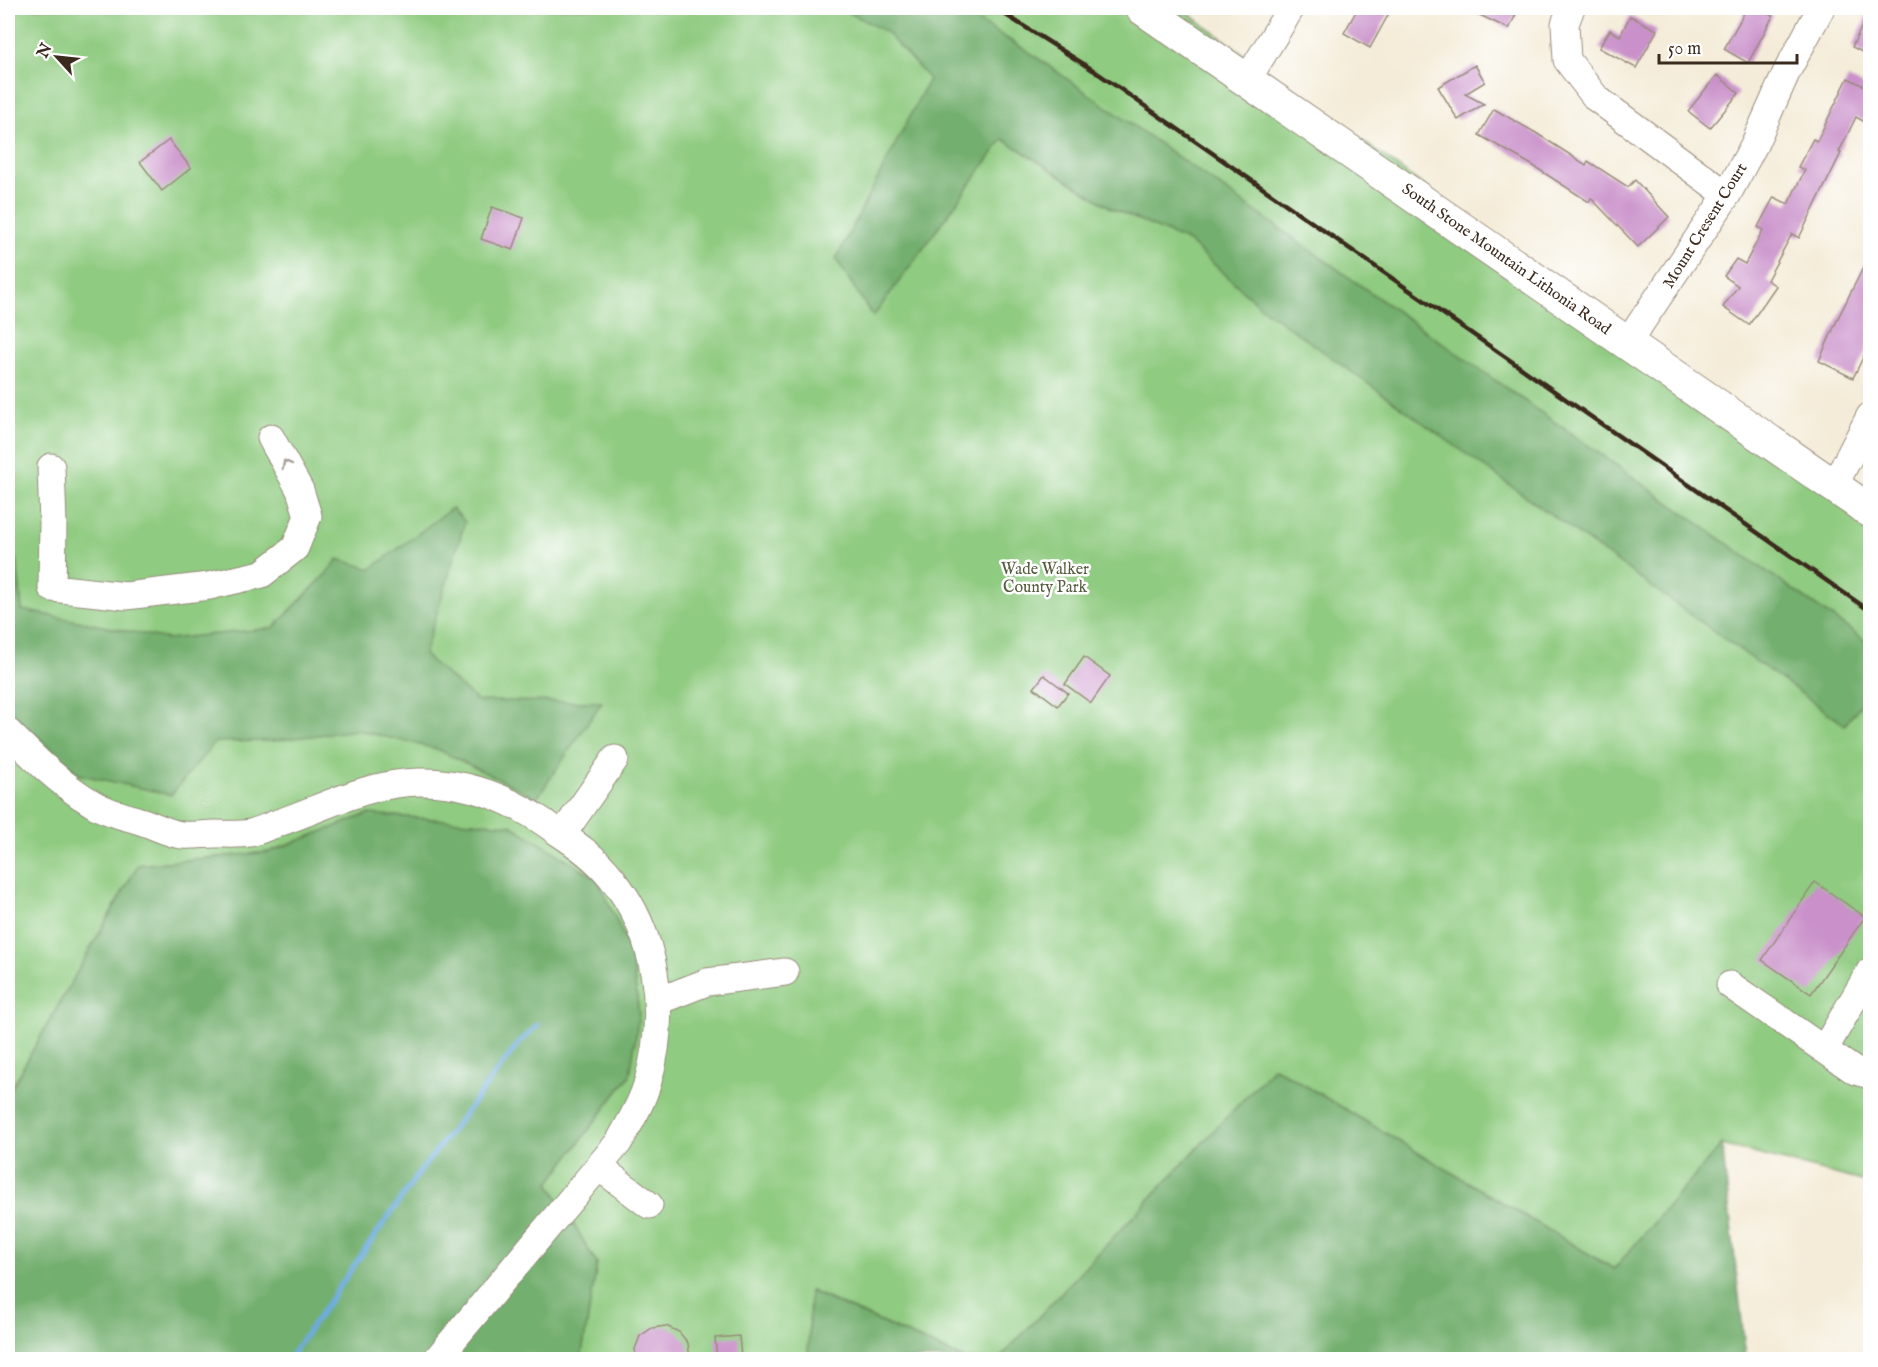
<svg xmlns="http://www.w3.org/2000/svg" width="1878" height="1367" font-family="'IM FELL English',serif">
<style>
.green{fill:#8fcb80;stroke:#657a4f;stroke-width:1.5}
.forest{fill:#73af6e;stroke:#576c46;stroke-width:1.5}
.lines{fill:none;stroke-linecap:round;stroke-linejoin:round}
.stream{stroke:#6dace0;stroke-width:5}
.building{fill:#c990c9}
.minor-casing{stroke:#988b7b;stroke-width:29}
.major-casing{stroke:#988b7b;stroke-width:35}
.minor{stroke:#fff;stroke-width:27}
.major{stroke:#fff;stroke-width:33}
.rail{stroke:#3b2a1e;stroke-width:4.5}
.oneway{stroke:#a79f9a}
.labels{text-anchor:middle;stroke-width:5;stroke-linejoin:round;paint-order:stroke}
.street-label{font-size:16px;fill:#3b2a1e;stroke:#fff}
.park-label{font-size:16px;fill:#545a3b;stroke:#fff}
</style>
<rect width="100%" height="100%" fill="#fff"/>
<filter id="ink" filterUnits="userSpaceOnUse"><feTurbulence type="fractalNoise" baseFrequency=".0167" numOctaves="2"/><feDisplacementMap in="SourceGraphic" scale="12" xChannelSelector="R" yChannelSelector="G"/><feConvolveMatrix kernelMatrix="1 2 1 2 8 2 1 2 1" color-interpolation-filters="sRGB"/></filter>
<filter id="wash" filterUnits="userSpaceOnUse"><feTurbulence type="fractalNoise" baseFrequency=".008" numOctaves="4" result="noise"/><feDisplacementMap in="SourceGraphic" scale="24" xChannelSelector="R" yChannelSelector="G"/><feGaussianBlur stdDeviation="1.35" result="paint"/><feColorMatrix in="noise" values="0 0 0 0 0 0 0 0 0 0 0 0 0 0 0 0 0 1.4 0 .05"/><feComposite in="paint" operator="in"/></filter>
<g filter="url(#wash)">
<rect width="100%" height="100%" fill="#f4ecd8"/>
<!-- green -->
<path class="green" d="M8,8H1181L1870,513V1183L1722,1145L1614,1269L1274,1067L999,1359H964L811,1291L808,1359H581L597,1264L549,1183L630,1075L639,1014L631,953L368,814L269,852L138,865L8,1094Z"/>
<!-- forest -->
<path class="forest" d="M841,8H957L1026,50L1870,644V692L1845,725L1261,307L1189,242L1111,208L1003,139L873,317L836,259L929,79L886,32Z
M452,508L465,522L424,655L478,701L602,702L537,798L437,749L357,730L272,741L215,742L171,795L78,774L8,709V559L17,560L22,610L168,639L273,628L327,573L338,559L371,569Z
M368,814L511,825L598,879L631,953L639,1014L630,1075L549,1183L597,1264L581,1359L8,1360V1094L138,865L269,852Z
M1274,1067L1614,1269L1722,1144L1746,1359H999Z
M810,1291L964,1359H808Z"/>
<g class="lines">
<!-- stream -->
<path class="stream" d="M288,1360L419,1173L520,1042L538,1025"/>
</g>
<g id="blocks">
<!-- building -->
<path class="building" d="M1358,8H1392L1370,48L1344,33Z
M1465,8H1519L1509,29Z
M1747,8H1756L1773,16L1748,63L1724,49Z
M1870,9V56L1852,47Z
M1630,16L1657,30L1636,68L1599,48L1610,30L1620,36Z
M1475,65L1485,82L1465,94L1484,104L1458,120L1438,87Z
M1717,75L1739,93L1710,128L1688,111Z
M1848,78L1870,89V105L1863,121L1856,117L1839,152L1841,153L1799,238L1792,234L1767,280L1776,286L1749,325L1723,307L1738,286L1724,276L1736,259L1745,264L1763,230L1758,227L1774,197L1788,204L1805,170L1798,167L1813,139L1817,141Z
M1494,109L1536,133L1586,165L1588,161L1628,187L1635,180L1669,217L1638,247L1591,198L1589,202L1532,165L1479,135Z
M169,140L191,168L162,191L140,162Z
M492,207L524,218L513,250L481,239Z
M1870,254V343L1853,378L1819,361L1839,316Z
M1084,657L1110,676L1091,703L1065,684Z
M1044,675L1068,693L1058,706L1034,688Z
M1815,882L1865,917L1811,994L1762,960Z
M666,1326L679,1332L688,1343L690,1359H636L635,1349L640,1336L652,1328Z
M739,1336L741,1357L717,1359L715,1338Z"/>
</g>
</g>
<g filter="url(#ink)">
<use href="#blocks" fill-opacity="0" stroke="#988b7b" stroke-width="1.5"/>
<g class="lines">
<defs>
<path id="minor" d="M1571,8L1565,24L1567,60L1596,98L1727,195
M1247,80L1291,8
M1628,342L1727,195L1754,145L1787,71L1821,8
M51,467L53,524L52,588L126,596L209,586L262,574L295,548L308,516L300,490L271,438
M1834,486L1870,416
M8,732C34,758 60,784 92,803C107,813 129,817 146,823C157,827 171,834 182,835C193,836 205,834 216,834C227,834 239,835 250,833C260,831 271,825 281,822C327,806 369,783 419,782C470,781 516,801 556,831C576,844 596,858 611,877C657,933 668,1012 648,1081C642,1103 630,1122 619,1142L436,1360
M562,835L615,759
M1730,985L1855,1071L1870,1075
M658,1001L707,982L785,972
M1824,1050L1870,971
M599,1167L649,1205"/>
<path id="major" d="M1142,8L1870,511"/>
</defs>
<!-- minor casing -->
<use href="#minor" class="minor-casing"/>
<!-- major casing -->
<use href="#major" class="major-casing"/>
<!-- minor -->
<use href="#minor" class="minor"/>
<!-- major -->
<use href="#major" class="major"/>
<!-- rail -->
<path class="rail" d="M995,8L1093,70L1870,611"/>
</g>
<!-- one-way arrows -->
<defs><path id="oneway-chevron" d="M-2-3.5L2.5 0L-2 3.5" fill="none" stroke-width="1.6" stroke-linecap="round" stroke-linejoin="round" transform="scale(1.5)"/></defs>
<use class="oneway" href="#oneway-chevron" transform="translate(286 464) rotate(-119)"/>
</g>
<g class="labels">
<!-- street labels -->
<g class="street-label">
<text transform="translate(1704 225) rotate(-58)" y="6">Mount Cresent Court</text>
<text transform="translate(1507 258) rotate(35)" y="6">South Stone Mountain Lithonia Road</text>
</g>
<!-- park labels -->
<g class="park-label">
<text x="1045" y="574">Wade Walker<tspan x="1045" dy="18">County Park</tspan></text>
</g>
</g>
<!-- margin -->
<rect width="1878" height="1367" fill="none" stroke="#fff" stroke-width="30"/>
<!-- north arrow -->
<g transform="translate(57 57) rotate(297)" stroke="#ffffff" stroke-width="4.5" paint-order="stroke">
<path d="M0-4.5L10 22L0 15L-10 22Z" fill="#3b2a1e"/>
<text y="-9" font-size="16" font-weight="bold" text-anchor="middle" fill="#3b2a1e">N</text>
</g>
<!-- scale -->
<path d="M1659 54v9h138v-9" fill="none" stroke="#3b2a1e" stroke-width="3"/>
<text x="1668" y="54" font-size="18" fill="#3b2a1e" stroke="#ffffff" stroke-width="4.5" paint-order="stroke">50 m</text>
</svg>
